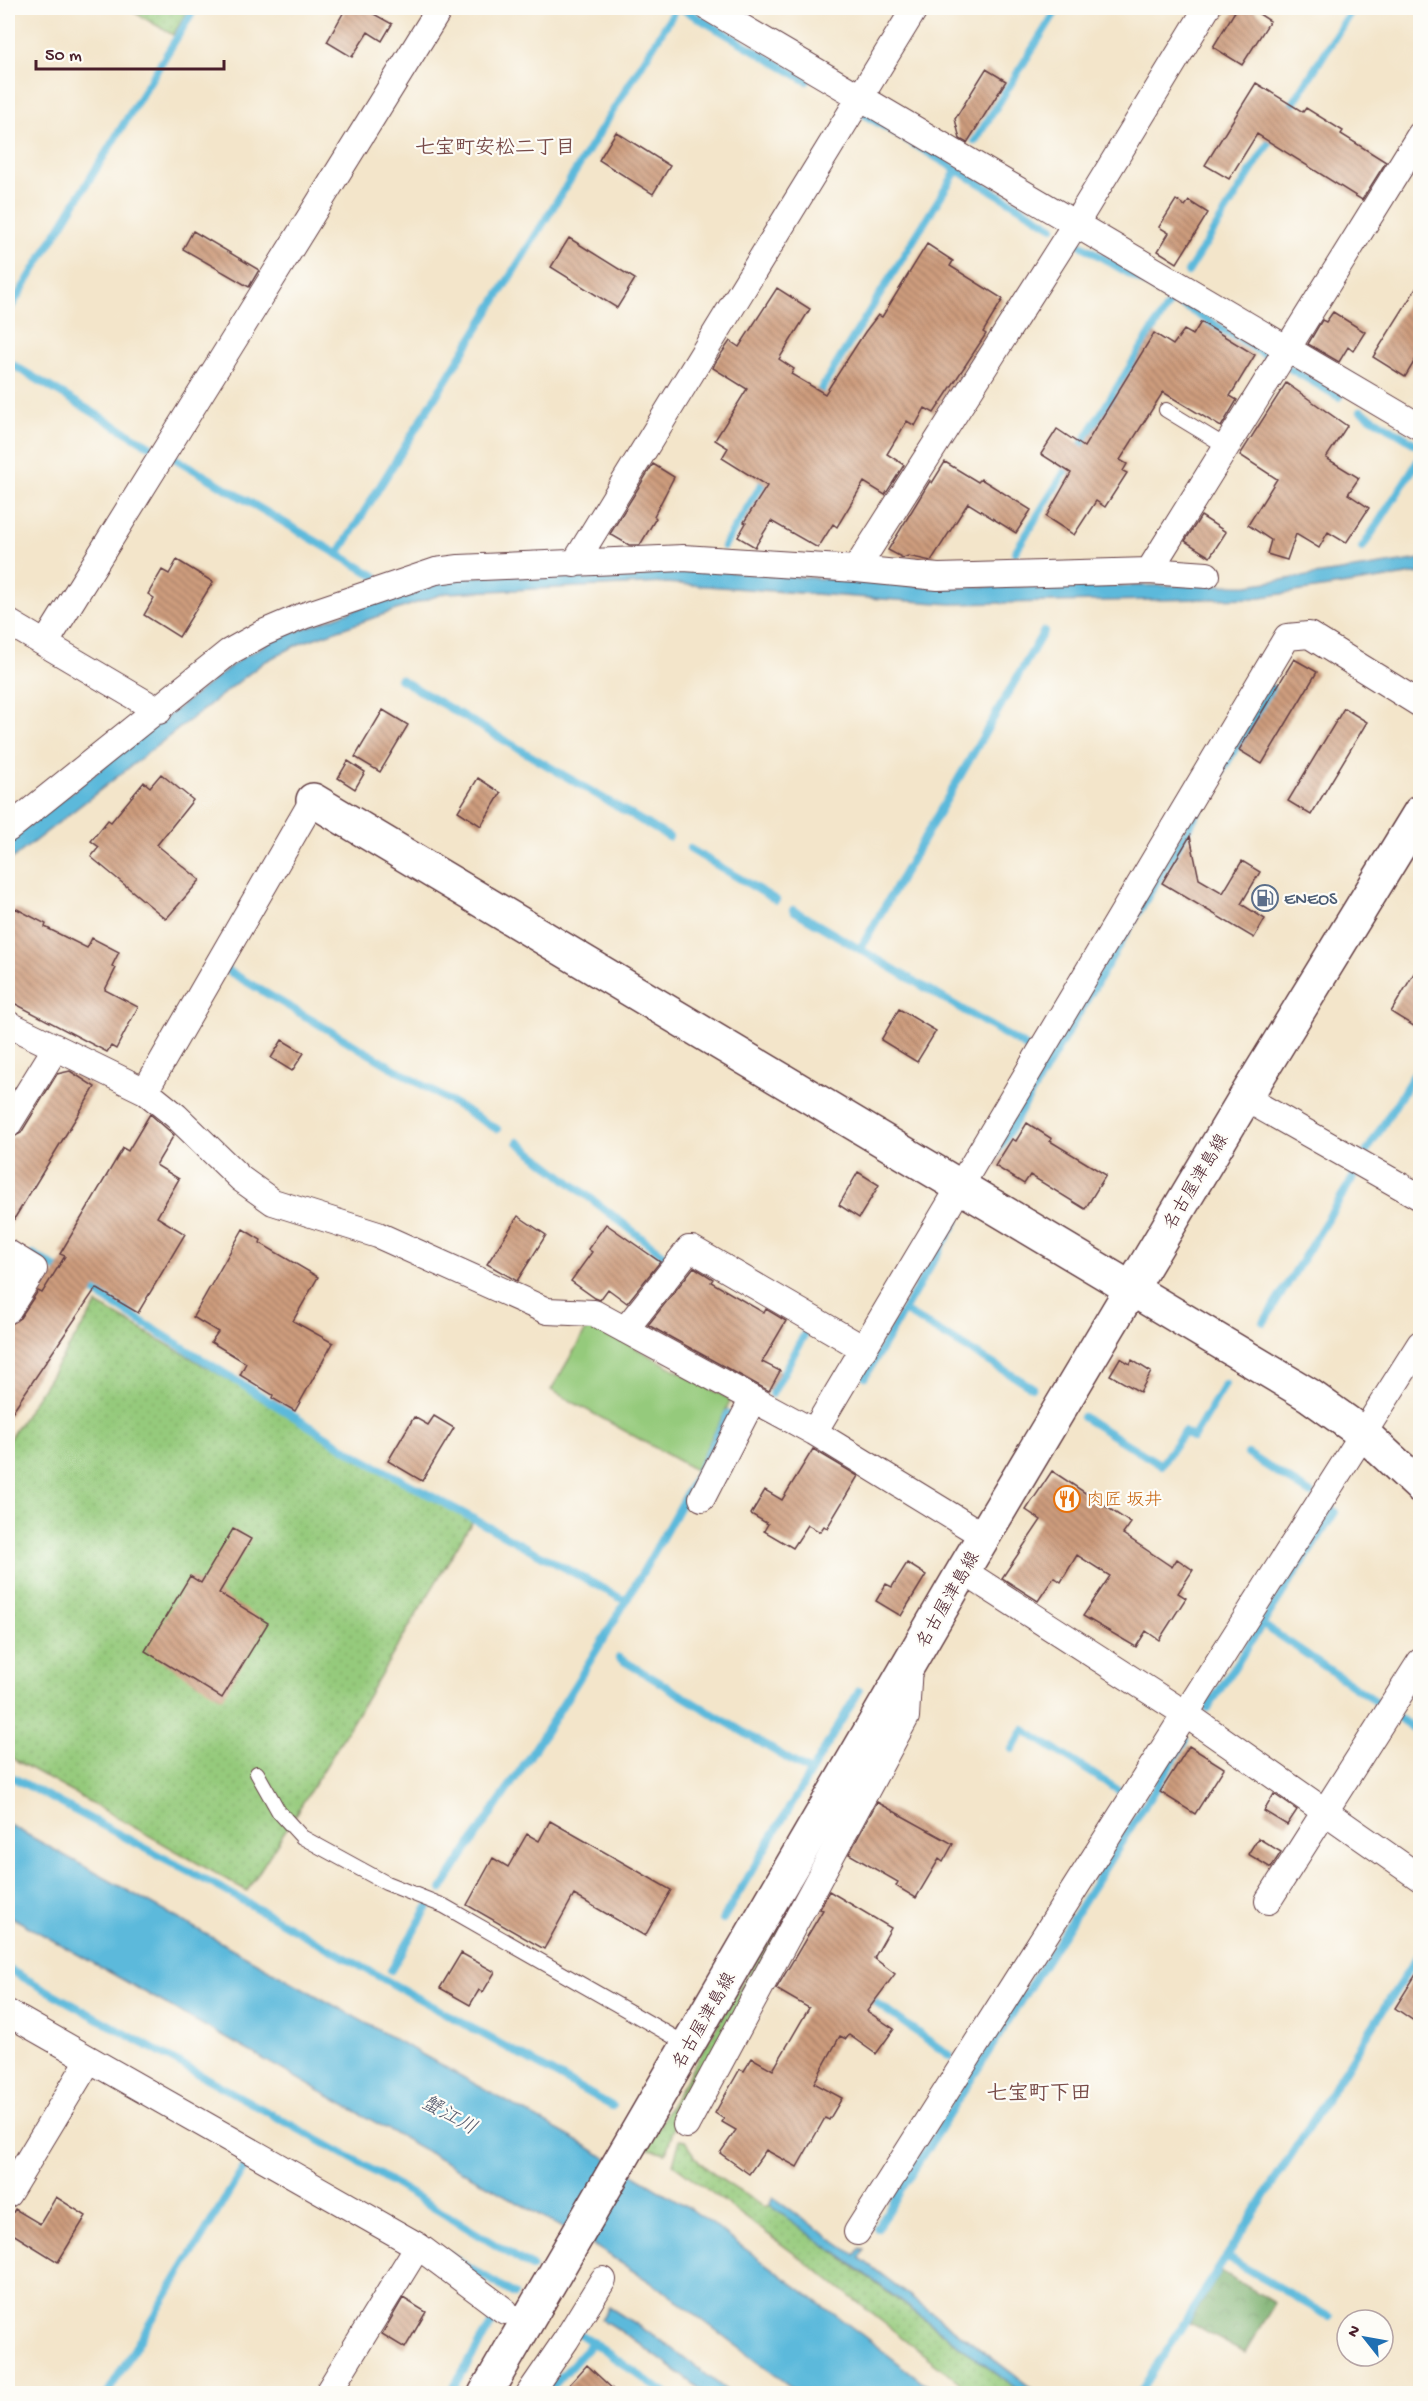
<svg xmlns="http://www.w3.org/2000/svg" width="1428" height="2401" font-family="'Gochi Hand','Klee One',sans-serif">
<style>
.grass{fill:url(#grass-dots);stroke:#707454;stroke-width:1.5}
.forest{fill:url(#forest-crowns);stroke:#61664c;stroke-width:1.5}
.green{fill:#95ca7c;stroke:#707454;stroke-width:1.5}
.water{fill:#5cb9db;stroke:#536c83;stroke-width:1.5}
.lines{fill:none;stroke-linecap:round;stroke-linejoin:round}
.stream{stroke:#5cb9db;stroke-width:8}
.building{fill:url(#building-back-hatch)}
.service-casing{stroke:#633d43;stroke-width:16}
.minor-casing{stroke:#633d43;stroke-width:28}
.tertiary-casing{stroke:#633d43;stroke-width:36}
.primary-casing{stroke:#633d43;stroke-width:36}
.service{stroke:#fff;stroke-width:14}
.minor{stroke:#fff;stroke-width:26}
.tertiary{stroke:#fff;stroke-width:33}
.primary{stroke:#fff;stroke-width:33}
.labels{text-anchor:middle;stroke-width:4.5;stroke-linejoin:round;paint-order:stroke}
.service-label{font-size:18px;fill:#4e5e75;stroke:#fdfcf7;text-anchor:start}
.street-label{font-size:18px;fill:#4a1f2b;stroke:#fdfcf7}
.food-label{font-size:18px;fill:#c56008;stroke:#fdfcf7;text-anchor:start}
.neighbourhood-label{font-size:20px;font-weight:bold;fill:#784b48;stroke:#fdfcf7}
.water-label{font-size:20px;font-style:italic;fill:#505569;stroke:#fdfcf7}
.quarter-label{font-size:21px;font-weight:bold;fill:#784b48;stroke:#fdfcf7}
</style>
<defs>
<pattern id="grass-dots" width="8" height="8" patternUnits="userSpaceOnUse" patternTransform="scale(1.5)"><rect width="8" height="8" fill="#95ca7c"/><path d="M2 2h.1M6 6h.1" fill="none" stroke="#82ad6b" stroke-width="1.8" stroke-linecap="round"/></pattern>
<pattern id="forest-crowns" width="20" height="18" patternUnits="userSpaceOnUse" patternTransform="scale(1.5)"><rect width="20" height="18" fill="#78ae6c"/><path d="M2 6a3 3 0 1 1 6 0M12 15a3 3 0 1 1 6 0" fill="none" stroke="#648d59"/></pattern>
<pattern id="building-back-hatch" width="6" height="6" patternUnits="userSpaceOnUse" patternTransform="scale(1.5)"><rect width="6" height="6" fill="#cd9c7d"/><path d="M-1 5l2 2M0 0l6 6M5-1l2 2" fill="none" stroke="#a87f67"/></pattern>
</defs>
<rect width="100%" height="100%" fill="#fdfcf7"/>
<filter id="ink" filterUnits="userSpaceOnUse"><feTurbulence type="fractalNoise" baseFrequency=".0167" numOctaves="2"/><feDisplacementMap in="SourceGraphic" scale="12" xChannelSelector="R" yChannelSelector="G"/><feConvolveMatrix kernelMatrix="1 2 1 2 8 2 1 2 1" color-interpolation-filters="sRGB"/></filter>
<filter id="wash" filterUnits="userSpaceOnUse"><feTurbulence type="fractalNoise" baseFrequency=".008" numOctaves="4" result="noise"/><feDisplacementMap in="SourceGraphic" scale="24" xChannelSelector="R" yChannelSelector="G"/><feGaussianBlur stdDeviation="1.35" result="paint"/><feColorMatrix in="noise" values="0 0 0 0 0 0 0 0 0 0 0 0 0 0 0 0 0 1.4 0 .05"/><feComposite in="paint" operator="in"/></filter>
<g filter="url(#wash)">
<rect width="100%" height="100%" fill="#f3e5ca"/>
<!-- grass -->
<path class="grass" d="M127,8H190L173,35Z
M97,1304L473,1520L329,1761L247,1891L8,1756V1441Z
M887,1734L675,2125L666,2153L646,2148Z
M680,2139L685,2140C697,2170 738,2189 764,2207L769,2205L798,2225L1022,2393H975L964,2386L819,2272L673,2164Z"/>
<!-- forest -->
<path class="forest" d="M1221,2271L1275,2303L1245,2353L1189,2323Z"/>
<!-- green -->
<path class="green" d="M590,1323L731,1400L695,1470L551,1390Z"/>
<!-- water -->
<path class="water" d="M1420,559V573L1255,598L951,604L665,583L445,593L301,643L264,662L8,862V842L239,660L273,640L441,578L677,568L935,587L1248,585Z
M8,1824L583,2144L691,2209L861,2334L937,2393H799L664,2291L598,2248L8,1915Z
M773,2198L855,2255L860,2248L864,2250L860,2258L1038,2393H1022L849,2262L769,2205Z
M609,2307L668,2345L730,2393H706L630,2337L601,2319Z"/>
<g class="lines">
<!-- stream -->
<path class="stream" d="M681,8L807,81
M1287,113L1353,8
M865,115L1053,227
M975,141L1058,8
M1081,245L1266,355
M1188,272L1275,133
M8,312L195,8
M8,362L153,448
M1291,369L1339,397
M815,399L957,170
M1361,411L1420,447
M171,456L375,576
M724,546L767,476
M1362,548L1420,458
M1015,552L1172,299
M338,554L676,9
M400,679L669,837
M690,849L776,900
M793,910L1028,1048
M860,949L1044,631
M225,969L497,1129
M518,1142L670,1260L672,1256
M1367,1151L1420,1065
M991,1162L1271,688
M33,1254L64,1273
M86,1287L359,1457L626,1601
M904,1311L1032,1387
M1264,1322L1354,1176
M865,1377L956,1222
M772,1394L809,1326
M1083,1417L1161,1465L1184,1432L1193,1438L1225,1384
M1248,1454L1311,1494
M1262,1624L1380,1704
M619,1658L810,1772
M1208,1708L1335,1512L1328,1507
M1399,1718L1420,1733
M1012,1749L1024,1730L1123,1793
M8,1775L222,1889L612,2106
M442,1889C472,1840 506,1793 537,1745C606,1638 671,1528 728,1414
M723,1919L859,1691
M8,1969L360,2163L532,2267
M391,1970L428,1907
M868,1997L950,2056
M877,2228L1186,1740
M449,2255L514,2294
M1226,2257L1330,2317
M580,2334L666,2394
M107,2394L248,2161
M450,2394L496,2316
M546,2394L593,2342
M1139,2394L1420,1952"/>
</g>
<g id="blocks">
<!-- building -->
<path class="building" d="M346,8H363L392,24L382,41L368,32L352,57L327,42Z
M1237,8H1250L1270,21L1242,65L1213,47Z
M986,69L1006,81L967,143L960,139L955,119Z
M1256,83L1303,112L1306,108L1343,131L1341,134L1386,162L1362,200L1257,134L1229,179L1205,165Z
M616,132L670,166L653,194L599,160Z
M1176,200L1185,206L1189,201L1208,213L1177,263L1158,251L1169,233L1159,227Z
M193,231L259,270L249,287L183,249Z
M569,238L635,279L617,308L551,267Z
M927,244L953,261L950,266L1003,299L983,332L986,334L934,413L925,408L915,426L907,421L887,454L904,465L885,495L864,482L837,527L833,524L818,548L771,521L755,547L738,537L746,523L744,522L767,486L722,458L728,448L715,440L747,389L713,368L715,363L730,341L739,347L777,288L810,309L779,359L794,369L791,374L825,394L865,332L878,315L882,317Z
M1420,282V352L1405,377L1373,357Z
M1333,312L1365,332L1353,351L1348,347L1339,362L1308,344L1322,320L1326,322Z
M1201,322L1255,355L1230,396L1237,400L1221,427L1163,392L1120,460L1127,464L1123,471L1127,473L1105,507L1096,501L1074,535L1046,517L1071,473L1041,454L1057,429L1084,447L1154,333L1173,345L1184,330L1193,335Z
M1286,383L1347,426L1326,458L1359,478L1348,494L1369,508L1346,543L1328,532L1319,548L1296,534L1287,560L1267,554L1271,540L1248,525L1277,479L1240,455Z
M945,462L978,482L981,479L1031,510L1016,533L968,503L931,561L908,556L903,558L888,550L930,481L932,483Z
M653,464L674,477L654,516L656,518L640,545H629L610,534Z
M1201,516L1226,532L1210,557L1185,541Z
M177,560L213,582L179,637L144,615L154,598L148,594L162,570L169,574Z
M1294,659L1317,672L1262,764L1239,750Z
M1344,708L1367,722L1311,815L1288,801Z
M383,710L408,725L380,772L355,757Z
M348,761L365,772L355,789L338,778Z
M161,774L193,800L157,845L200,880L166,919L91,857L99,847L91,841L108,820L111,822L144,782L150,787Z
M478,778L501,793L481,826L458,811Z
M1190,836L1199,879L1223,893L1242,861L1260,872L1241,904L1265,919L1254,938L1162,883Z
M15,908L46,924L45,927L87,948L92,938L119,952L112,966L116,968L105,990L138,1007L116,1049L111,1046L107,1052L8,1000V922Z
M1420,963V1030L1391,1012Z
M899,1009L936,1031L917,1062L881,1040Z
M282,1040L304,1053L292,1071L271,1058Z
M70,1071L95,1087L8,1229V1140L21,1133L57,1074Z
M150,1114L174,1135L156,1165L179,1179L157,1217L185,1234L138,1313L96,1288L8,1418V1325L20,1318L38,1291L42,1293L65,1256L60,1254L123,1148L128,1151Z
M1027,1123L1052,1139L1050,1141L1106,1175L1085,1209L1030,1175L1024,1184L995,1166L1012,1139L1016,1141Z
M858,1172L879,1185L859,1218L839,1205Z
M518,1216L546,1235L517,1281L487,1264Z
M606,1224L660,1262L627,1303L608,1289L600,1300L595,1298L571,1281L592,1252L588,1249Z
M243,1229L261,1240L260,1243L318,1277L293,1321L333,1343L295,1411L272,1398L273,1395L240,1375L246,1363L211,1342L218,1332L193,1317Z
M694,1267L713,1279L711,1282L764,1313L766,1309L786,1321L762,1362L780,1371L769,1391L648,1325Z
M1120,1358L1130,1364L1132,1360L1151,1372L1140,1392L1110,1375Z
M434,1416L454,1428L422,1481L388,1461L414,1417L428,1425Z
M813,1449L858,1476L827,1528L824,1526L820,1532L808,1525L793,1548L764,1531L768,1524L751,1514L765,1490L782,1500Z
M1052,1471L1131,1523L1123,1534L1172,1567L1177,1559L1193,1570L1178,1593L1186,1598L1159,1640L1146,1631L1136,1647L1083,1616L1110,1576L1077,1555L1061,1582L1054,1577L1038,1601L1002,1578L1041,1520L1026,1510Z
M233,1529L251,1539L219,1593L268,1623L222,1698L145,1651L190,1576L201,1583Z
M907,1563L926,1575L901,1616L876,1601L886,1584L892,1587Z
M1189,1746L1224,1768L1195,1814L1160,1792Z
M1274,1794L1297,1810L1287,1825L1264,1811Z
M877,1802L953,1844L943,1862L939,1859L916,1898L896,1886L898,1882L849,1854Z
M550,1821L671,1890L645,1936L574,1895L544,1949L467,1905L493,1858L508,1867L527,1834L539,1841Z
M1258,1838L1281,1852L1271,1868L1248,1854Z
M829,1891L891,1928L874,1958L895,1974L867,2011L894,2029L876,2054L849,2035L846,2039L840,2036L814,2083L842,2098L829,2120L825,2118L797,2167L766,2150L749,2174L720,2153L736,2130L722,2122L724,2119L715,2113L740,2069L744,2071L752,2058L773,2070L809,2008L776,1989L823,1910L820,1909Z
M461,1953L495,1972L483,1992L479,1990L470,2005L440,1988Z
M1420,1968V2025L1395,2008Z
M56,2197L86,2216L58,2262L8,2231V2221L15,2209L40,2224Z
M403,2298L426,2312L405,2348L382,2334Z
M587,2365L618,2394H561Z"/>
</g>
</g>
<g filter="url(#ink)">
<use href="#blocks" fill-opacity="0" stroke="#633d43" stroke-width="1.5"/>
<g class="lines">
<defs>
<path id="service" d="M1166,410L1227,447
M257,1773L279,1812L302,1837L386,1883L444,1906L688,2045"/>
<path id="minor" d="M709,8L1420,427
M574,564L915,8
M856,569L1076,223L1207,8
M1149,571L1207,575
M8,622L159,711
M45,644L440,8
M8,829L229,652L263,633L303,616L436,571L459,568L683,558L856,569L938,577L1149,571L1420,135
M8,1024L145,1091L176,1116L241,1179L273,1202L378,1235L547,1311L594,1313L814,1432L984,1536
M145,1091L313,800
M1245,1098L1420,1197
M8,1125L55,1049
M8,1253L34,1269L8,1310
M625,1330L689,1249H692L864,1349
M814,1432L1287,637L1309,635L1420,704
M702,1498L753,1399
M963,1571L1187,1715L1420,1878
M1268,1901L1420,1662
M8,2013L418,2246L505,2311
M686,2125L906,1717L909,1665
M8,2194L89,2060
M857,2232L1420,1344
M327,2394L418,2246
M529,2394L566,2340L603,2280"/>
<path id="tertiary" d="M313,800L1309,1395L1365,1435L1420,1486"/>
<path id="primary" d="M485,2394L963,1571L1245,1098L1420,812"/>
</defs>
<!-- service casing -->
<use href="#service" class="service-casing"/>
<!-- minor casing -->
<use href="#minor" class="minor-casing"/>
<!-- tertiary casing -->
<use href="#tertiary" class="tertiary-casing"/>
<!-- primary casing -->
<use href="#primary" class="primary-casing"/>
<!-- service -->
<use href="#service" class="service"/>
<!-- minor -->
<use href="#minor" class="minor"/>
<!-- tertiary -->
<use href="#tertiary" class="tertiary"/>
<!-- primary -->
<use href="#primary" class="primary"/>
</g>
</g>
<!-- icons -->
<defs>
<symbol id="fuel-ring" viewBox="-11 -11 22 22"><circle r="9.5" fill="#fdfcf7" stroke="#5c6f8a" stroke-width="1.5"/><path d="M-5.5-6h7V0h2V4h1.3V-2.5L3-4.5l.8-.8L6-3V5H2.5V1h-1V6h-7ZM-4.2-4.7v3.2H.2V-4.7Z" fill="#5c6f8a"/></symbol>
<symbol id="restaurant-ring" viewBox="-11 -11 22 22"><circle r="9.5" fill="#fdfcf7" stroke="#e8710a" stroke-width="1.5"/><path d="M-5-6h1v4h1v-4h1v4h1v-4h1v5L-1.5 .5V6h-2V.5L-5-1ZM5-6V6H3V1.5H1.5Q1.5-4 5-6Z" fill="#e8710a"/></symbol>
</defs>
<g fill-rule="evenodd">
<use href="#fuel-ring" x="1250" y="883" width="30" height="30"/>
<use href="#restaurant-ring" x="1052" y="1484" width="30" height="30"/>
</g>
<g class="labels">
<!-- service labels -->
<g class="service-label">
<text x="1284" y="904">ENEOS</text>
</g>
<!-- street labels -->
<g class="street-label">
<text transform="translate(1195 1181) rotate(-59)" y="6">名古屋津島線</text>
<text transform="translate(947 1599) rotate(-60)" y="6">名古屋津島線</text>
<text transform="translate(703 2020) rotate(-60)" y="6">名古屋津島線</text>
</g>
<!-- food labels -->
<g class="food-label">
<text x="1086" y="1505">肉匠 坂井</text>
</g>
<!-- neighbourhood labels -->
<g class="neighbourhood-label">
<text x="495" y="153">七宝町安松二丁目</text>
</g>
<!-- water labels -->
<g class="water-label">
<text transform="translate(450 2114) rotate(29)" y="7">蟹江川</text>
</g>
<!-- quarter labels -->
<g class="quarter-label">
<text x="1039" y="2099">七宝町下田</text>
</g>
</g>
<!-- margin -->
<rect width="1428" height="2401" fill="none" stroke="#fdfcf7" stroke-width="30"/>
<!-- north arrow -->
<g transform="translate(1365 2338) rotate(301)"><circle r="28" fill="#fdfcf7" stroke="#b5a4a5" stroke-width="1.5"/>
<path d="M0-4.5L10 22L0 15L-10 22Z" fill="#1f6fb2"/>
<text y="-9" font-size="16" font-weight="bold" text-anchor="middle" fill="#4a1f2b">N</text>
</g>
<!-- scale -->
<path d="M36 60v9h188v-9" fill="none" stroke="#4a1f2b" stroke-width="3"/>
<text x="45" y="60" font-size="18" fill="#4a1f2b" stroke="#fdfcf7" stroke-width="4.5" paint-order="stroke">50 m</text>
</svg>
